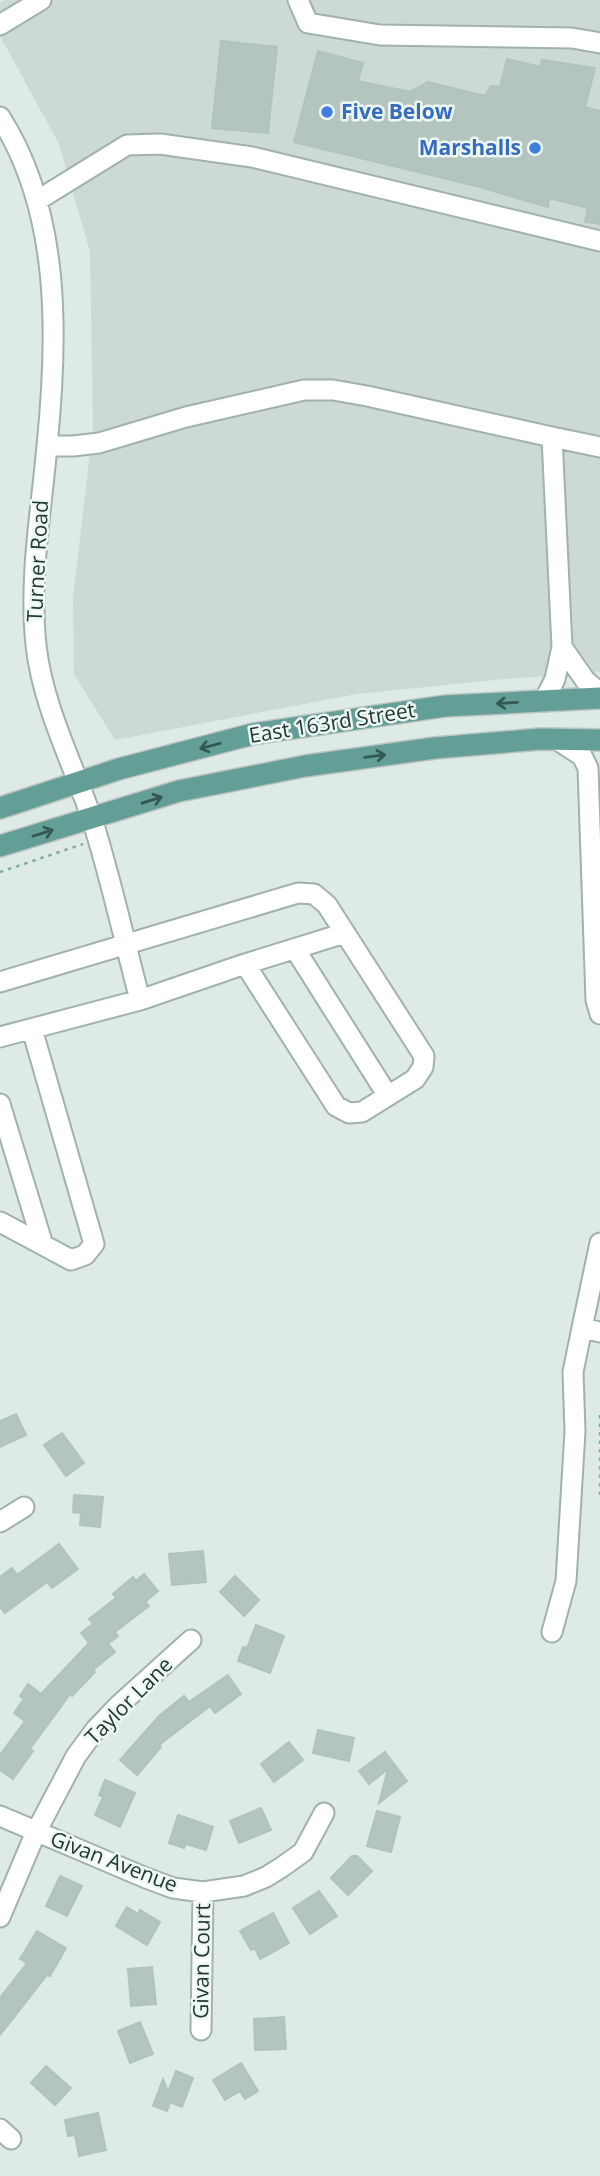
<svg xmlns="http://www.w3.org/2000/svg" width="600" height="2176" font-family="'Open Sans',sans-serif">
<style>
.built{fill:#ccd9d5}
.building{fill:#b4c4bf;stroke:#b1c3be;stroke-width:2}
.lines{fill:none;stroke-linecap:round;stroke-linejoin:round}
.minor-casing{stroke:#a1b1ad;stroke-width:23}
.major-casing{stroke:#bcc4c2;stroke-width:24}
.path{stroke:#7fada4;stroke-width:2.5;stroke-dasharray:3.5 5;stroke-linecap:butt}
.minor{stroke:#fff;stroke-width:19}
.major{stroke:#639f97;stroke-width:21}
.oneway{stroke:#345852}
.shop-dot{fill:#3f7fe0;stroke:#eef6f3;stroke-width:2.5}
.labels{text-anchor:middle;stroke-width:5;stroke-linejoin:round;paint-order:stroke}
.shop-label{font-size:21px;font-weight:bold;fill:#366cbe;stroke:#eef6f3;text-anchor:start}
.street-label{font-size:21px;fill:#203935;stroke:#eef6f3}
</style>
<rect width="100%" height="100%" fill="#deeae6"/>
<!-- built -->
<path class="built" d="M5,0H600V672L505,679L357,694L115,740L74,674L73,598L93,427L90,252L59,144L0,36V3Z"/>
<!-- building -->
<path class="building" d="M221,41L277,47L268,133L212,128Z
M318,51L363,63L358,81L410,92L428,82L485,96L491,86L500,87L507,59L541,67L542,60L595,68L585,107L600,111V224L585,222L588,208L549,198L548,207L476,186L294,142Z
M16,1414L26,1435L0,1447V1421Z
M62,1433L84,1463L66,1476L44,1445Z
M74,1495L103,1497L100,1527L80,1525L81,1513L73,1512Z
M59,1544L78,1569L52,1588L47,1582L5,1613L0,1607V1577L12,1568L17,1575Z
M203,1551L206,1582L172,1585L169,1554Z
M144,1574L158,1591L145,1602L149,1606L115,1632L118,1636L108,1644L115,1652L93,1670L95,1672L72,1696L70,1694L30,1749L33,1751L13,1779L0,1770V1755L25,1721L14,1713L24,1699L20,1696L28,1684L41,1694L89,1643L81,1633L93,1624L89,1619L116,1598L113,1594L133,1577L136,1581Z
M235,1576L259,1600L244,1616L220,1592Z
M256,1625L284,1636L270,1673L238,1661L243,1647L247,1648Z
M228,1675L241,1694L215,1713L210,1706L159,1745L161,1747L137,1775L120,1760L159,1716L184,1696L189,1702Z
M318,1730L354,1738L349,1761L313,1753Z
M289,1742L303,1760L274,1782L261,1764Z
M385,1752L407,1781L379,1803L388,1769L369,1784L359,1771Z
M105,1780L135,1793L120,1827L95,1815L103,1797L99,1795Z
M261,1808L271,1830L239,1843L230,1821Z
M377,1811L400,1817L391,1852L367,1846Z
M178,1815L213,1827L206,1850L186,1844L184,1848L169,1843Z
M352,1856H357L372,1871L348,1895L331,1878Z
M60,1876L82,1886L67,1916L46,1906Z
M319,1891L337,1916L310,1934L293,1908Z
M127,1907L138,1914L140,1910L160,1922L147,1945L116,1926Z
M273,1913L289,1943L260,1959L255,1948L251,1950L240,1931Z
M37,1931L66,1948L50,1976L47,1975L0,2035V1998L27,1963L20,1959Z
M152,1967L156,2004L131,2006L128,1969Z
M284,2017L286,2049L255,2050L254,2019Z
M140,2022L153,2054L130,2063L118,2031Z
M241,2063L258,2091L245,2099L240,2091L225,2100L213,2080Z
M46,2066L71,2088L55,2105L31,2083Z
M176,2071L193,2078L182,2107L170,2102L167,2111L153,2106L163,2079L168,2092Z
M98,2113L106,2150L79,2156L75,2135L68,2136L65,2120Z"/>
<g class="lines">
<defs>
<path id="minor" d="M298,0L308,23L380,35L572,38L600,43
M0,25L41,0
M0,117C61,212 58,337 47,446C41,513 29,578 36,645C42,703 72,762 91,816C110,874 124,940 140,1000
M38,200L127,145L160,144L252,157L600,241
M47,446H73L99,443L186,417L304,390H333L367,396L552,437
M562,647L585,680L600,693
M544,701L555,679L562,647L552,437L600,447
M556,739L582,756L588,768L596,1000L600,1014
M295,949L388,1096
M245,964L345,933
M0,982L298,893L314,894L327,905L424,1056L423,1067L415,1079L362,1112L349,1113L336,1106L245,964L140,1000L0,1037
M0,1104L43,1245
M0,1222L71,1260L85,1255L94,1244L32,1029
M600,1243L582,1328L600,1332
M0,1522L24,1507
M552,1632L566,1581L575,1431L573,1372L582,1328
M0,1816L146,1878L173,1888L203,1892L244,1886L266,1877L282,1867L303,1852L324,1813
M0,1917L36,1832L76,1756L96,1729L119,1705L191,1640
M201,2030L203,1892
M0,2129L11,2139"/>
<path id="major" d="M0,808L119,769L253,734L445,706L600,698
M0,846L179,791L305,766L435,748L541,739L600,740"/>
</defs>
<!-- minor casing -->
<use href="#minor" class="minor-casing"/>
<!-- major casing -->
<use href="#major" class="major-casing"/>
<!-- path -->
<path class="path" d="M0,872L83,844
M600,1415V1499"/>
<!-- minor -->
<use href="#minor" class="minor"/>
<!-- major -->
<use href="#major" class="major"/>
</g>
<!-- one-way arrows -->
<defs><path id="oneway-shaft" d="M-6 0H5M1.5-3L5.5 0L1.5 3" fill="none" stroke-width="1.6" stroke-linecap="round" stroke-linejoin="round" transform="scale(1.75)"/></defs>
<g class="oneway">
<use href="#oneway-shaft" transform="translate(507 703) rotate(177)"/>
<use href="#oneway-shaft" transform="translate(210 746) rotate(165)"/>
<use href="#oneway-shaft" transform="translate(375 756) rotate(-8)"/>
<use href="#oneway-shaft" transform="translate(152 800) rotate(-17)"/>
<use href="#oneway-shaft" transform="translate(43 833) rotate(-17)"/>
</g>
<!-- markers -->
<g class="shop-dot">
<circle cx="327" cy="112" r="7"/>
<circle cx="535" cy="148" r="7"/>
</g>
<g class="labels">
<!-- shop labels -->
<g class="shop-label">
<text x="341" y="119">Five Below</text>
<text x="521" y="155" text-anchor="end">Marshalls</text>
</g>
<!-- street labels -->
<g class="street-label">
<text transform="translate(38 561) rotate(-87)" y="7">Turner Road</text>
<text transform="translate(332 723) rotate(-9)" y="7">East 163rd Street</text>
<text transform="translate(129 1701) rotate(-45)" y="7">Taylor Lane</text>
<text transform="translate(114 1862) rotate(21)" y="7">Givan Avenue</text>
<text transform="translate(202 1961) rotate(-89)" y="7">Givan Court</text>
</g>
</g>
</svg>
